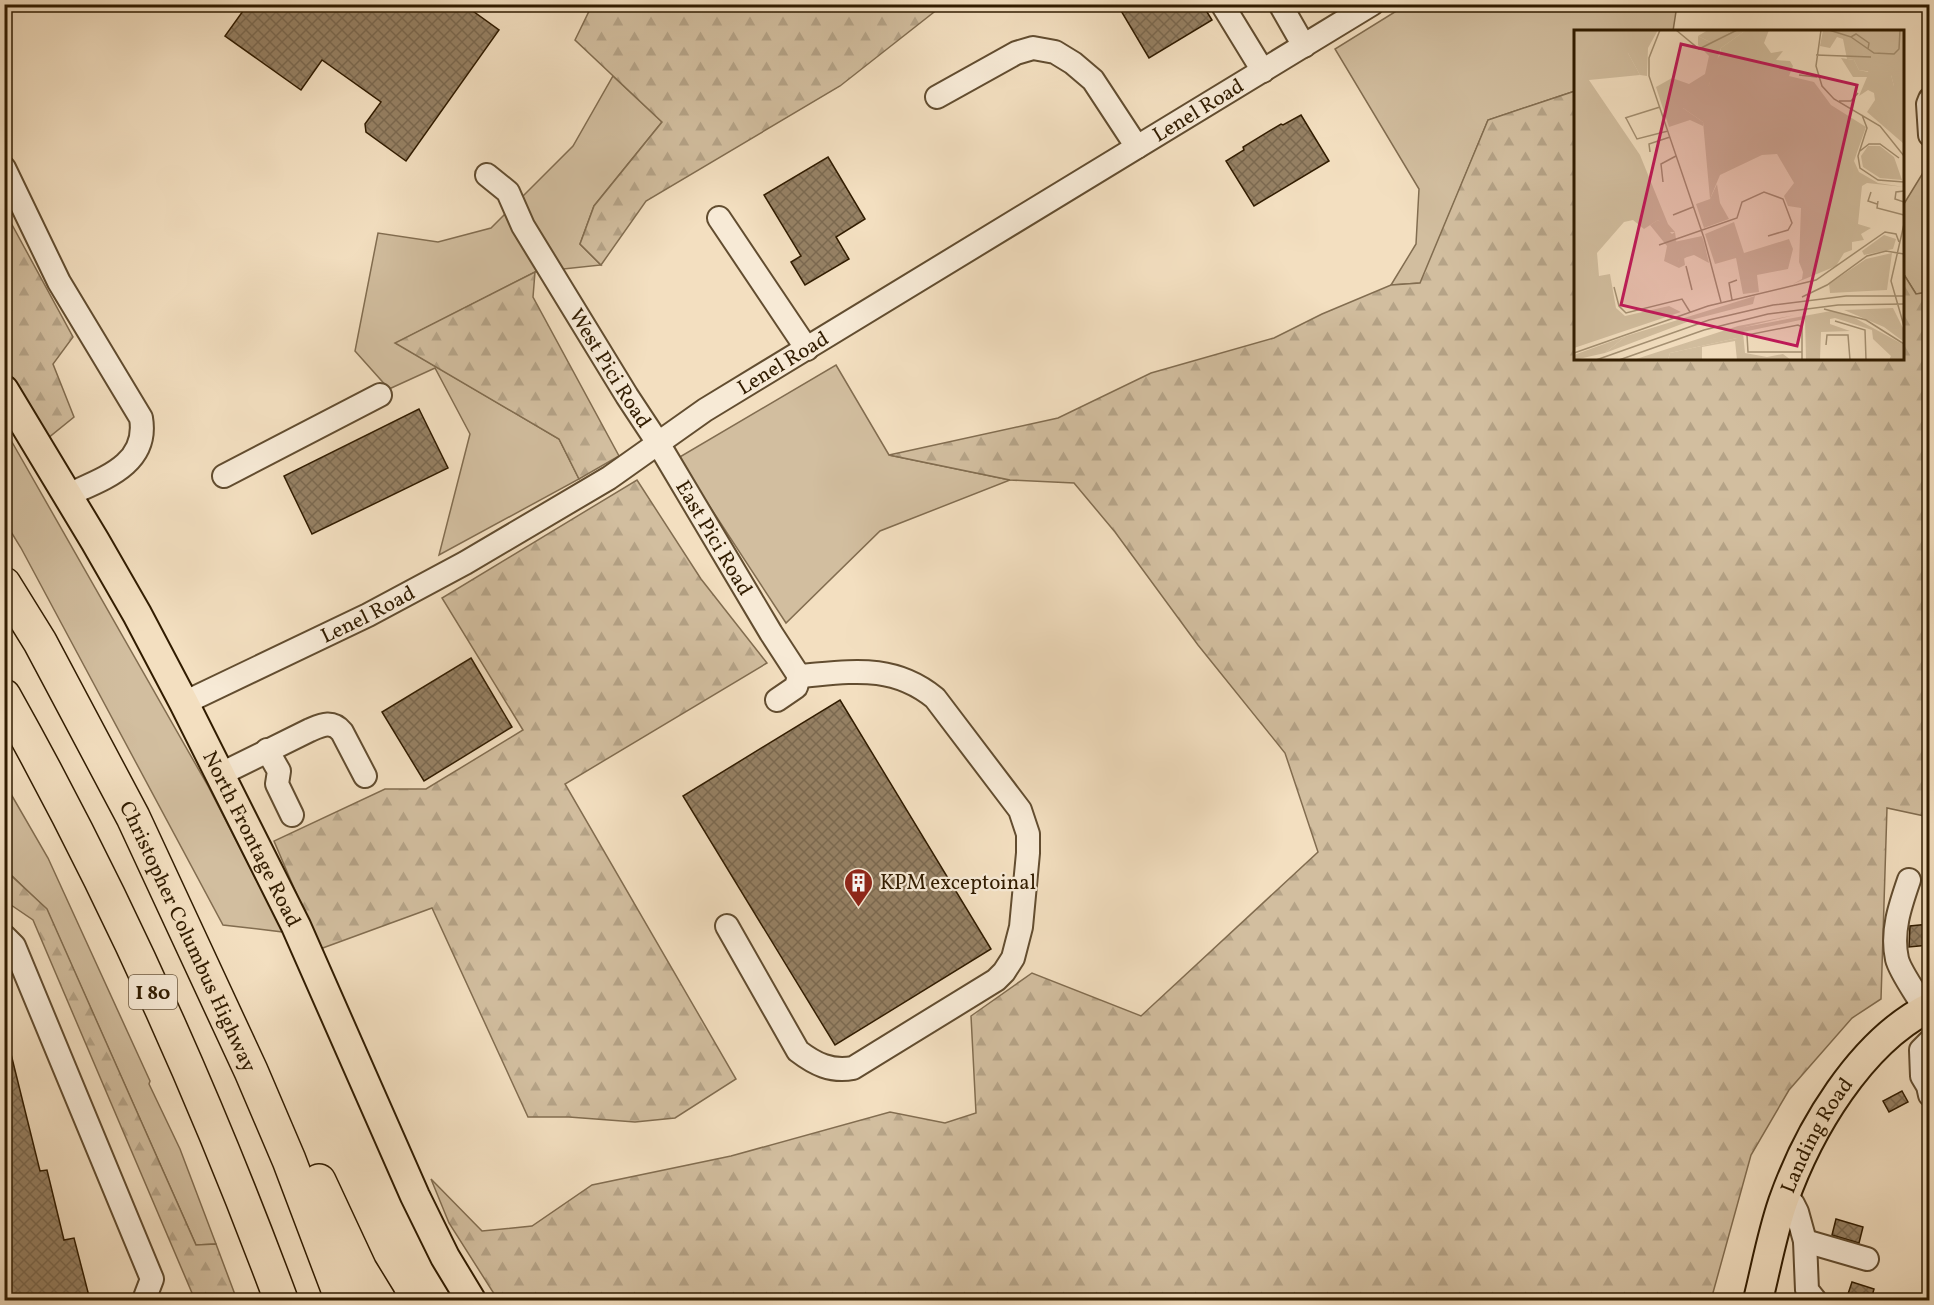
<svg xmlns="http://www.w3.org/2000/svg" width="1934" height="1305" font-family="Vollkorn,serif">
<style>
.green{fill:#d2be9f;stroke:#826d50;stroke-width:1.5}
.forest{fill:url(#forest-firs);stroke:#826d50;stroke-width:1.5}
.building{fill:url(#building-cross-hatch);stroke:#311c00;stroke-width:1.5}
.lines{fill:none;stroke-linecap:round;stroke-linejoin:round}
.minor-casing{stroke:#624d30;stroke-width:26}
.major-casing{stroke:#311c00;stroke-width:32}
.highway-casing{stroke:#311c00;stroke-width:36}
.minor{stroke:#f7ead6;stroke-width:22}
.major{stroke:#f3dfc0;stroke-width:28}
.highway{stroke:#f3dfc0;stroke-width:33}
.labels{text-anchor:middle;stroke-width:4.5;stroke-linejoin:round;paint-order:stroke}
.shield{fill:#f7ead6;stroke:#6c5a40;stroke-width:1.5}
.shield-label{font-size:20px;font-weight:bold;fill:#311c00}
.street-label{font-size:21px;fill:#311c00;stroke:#f7ead6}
.poi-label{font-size:21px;fill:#311c00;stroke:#f7ead6;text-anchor:start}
.inset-road{fill:none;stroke:#a59173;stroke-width:1.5}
.view{fill:#c2185b;fill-opacity:0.15;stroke:#c2185b;stroke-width:3}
.inset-edge{fill:none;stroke:#311c00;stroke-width:3}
</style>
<defs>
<pattern id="forest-firs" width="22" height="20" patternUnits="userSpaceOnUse" patternTransform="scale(1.5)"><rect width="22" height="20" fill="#d2be9f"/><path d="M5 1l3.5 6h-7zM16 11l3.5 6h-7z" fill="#b5a387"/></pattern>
<pattern id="building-cross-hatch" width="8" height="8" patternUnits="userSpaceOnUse" patternTransform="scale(1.5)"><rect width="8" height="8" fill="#968164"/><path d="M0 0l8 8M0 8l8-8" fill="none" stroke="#7b6950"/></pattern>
</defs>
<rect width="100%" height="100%" fill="#f3dfc0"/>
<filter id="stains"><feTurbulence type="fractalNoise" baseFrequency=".00333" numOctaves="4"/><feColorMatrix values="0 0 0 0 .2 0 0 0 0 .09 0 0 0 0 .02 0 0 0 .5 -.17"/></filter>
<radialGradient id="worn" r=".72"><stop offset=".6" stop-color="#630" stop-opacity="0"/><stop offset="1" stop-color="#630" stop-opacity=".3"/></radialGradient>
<!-- green -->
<path class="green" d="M1406,5H1677L1673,31L1576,32L1575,91L1488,120L1421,283L1391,285L1416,244L1419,189L1335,49Z
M613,76L662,122L594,206L580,244L601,265L535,272L396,343L559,439L579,479L439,555L470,434L435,368L389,389L355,351L378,233L438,242L491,228L573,146Z
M1929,163V292L1916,294L1903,273L1902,207Z
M836,365L889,455L1010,480L880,531L786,623L678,458Z
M4,428L208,786L283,932L223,925L21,548L5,522Z
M4,782L48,858L150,1081L149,1084L180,1149L216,1244L196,1245L47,910L5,869Z"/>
<!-- forest -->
<path class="forest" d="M592,5V4L943,5L840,86L646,201L601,265L580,244L594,206L662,122L575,40Z
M1575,91L1576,358H1902L1903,273L1916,294L1929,292V817L1887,808L1881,999L1852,1018L1789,1090L1751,1155L1711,1300H498L449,1223L431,1179L482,1231L532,1226L592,1185L731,1156L890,1112L945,1123L976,1113L971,1016L1032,973L1141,1016L1318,852L1285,753L1198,645L1115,532L1074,483L1010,480L889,455L1058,418L1151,373L1274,338L1322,314L1391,285L1420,283L1488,120Z
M4,210L73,337L53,364L74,417L48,438L5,366Z
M535,272L533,297L619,456L579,479L559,439L395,343Z
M637,480L701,579L767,663L565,784L736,1079L675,1118L635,1122L569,1117H528L432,908L320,949L274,841L385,789H426L523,730L442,598Z
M4,869L47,909L196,1245L216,1244L237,1300H195L33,920L11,905L5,907Z"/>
<!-- building -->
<path class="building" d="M248,4H463L499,30L406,161L366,132L365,124L381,102L322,60L301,90L225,36Z
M1117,4H1202L1212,20L1149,58Z
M1301,115L1329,161L1254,206L1226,161L1244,150L1243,147L1281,124L1283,125Z
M828,157L865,219L836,237L849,259L805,285L791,262L801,256L764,195Z
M419,409L448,468L312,534L284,476Z
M471,658L512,727L424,781L382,712Z
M840,700L991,949L835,1045L683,796Z
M1929,924V945L1909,947L1910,926Z
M9,1046L40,1171L47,1170L64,1240L74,1238L90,1300H4V1047Z
M1902,1091L1908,1102L1889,1112L1883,1101Z
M1836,1219L1863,1227L1859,1243L1832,1235Z
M1852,1282L1874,1289L1871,1300H1846Z"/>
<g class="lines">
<defs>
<g id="minor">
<path d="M1222,4L1263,71"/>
<path d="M1280,4L1304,46"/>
<path d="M937,97L1016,53L1033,48L1055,52L1073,63L1093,80L1137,147"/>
<path d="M1930,99L1928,104L1930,135"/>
<path d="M4,168L59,282L141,418C149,465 102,479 68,495"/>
<path id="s1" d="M487,175L508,192L523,226L627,396L658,443L771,633L799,676C850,672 892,663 935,698L1020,810L1028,834V853L1021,927L1013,958L1004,972L996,980L853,1068C831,1072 815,1064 798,1051L727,926"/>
<path d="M719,218L807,349"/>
<path d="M224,476L380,395"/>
<path d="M777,700L796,687L799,676"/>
<path id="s2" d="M184,703L368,615L465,563L609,478L705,410L1372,4"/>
<path d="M267,750L279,771L277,784L292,815"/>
<path d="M221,774L310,730C322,725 332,720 342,732L365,776"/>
<path d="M1909,880C1900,906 1891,932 1897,959C1900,972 1918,996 1925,1009"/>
<path d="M4,936L14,946L152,1279L144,1300"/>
<path d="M1930,1041L1921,1050L1922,1076L1928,1086L1930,1095"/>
<path d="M1785,1197L1793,1204L1797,1212L1805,1241L1807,1290L1815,1300"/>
<path d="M1805,1241L1867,1259"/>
</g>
<g id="major">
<path id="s3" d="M4,390L95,541L137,614L184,703L296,926L415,1196L445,1257L471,1300"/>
<path id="s4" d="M1758,1300C1766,1268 1772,1234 1783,1202C1808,1131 1860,1042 1930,1007"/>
</g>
<g id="highway">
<path id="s5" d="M4,584L40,642L133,817L251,1071L289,1160L342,1300"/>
<path d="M4,696C113,890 204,1093 281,1300"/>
<path d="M319,1181L360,1269L379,1300"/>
</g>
</defs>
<!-- minor casing -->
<use href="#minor" class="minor-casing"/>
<!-- major casing -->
<use href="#major" class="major-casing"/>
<!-- highway casing -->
<use href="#highway" class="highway-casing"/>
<!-- minor -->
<use href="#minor" class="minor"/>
<!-- major -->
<use href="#major" class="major"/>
<!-- highway -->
<use href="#highway" class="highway"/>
</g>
<!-- icons -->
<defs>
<symbol id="building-pin" viewBox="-11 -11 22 30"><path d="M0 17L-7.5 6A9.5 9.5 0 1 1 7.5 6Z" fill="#8f2418" stroke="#f7ead6"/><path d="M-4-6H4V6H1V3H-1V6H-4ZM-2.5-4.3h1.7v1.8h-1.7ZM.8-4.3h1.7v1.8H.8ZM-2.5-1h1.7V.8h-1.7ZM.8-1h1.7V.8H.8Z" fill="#fff"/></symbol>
</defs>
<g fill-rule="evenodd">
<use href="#building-pin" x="842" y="866" width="33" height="45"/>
</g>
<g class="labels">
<!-- shield labels -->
<rect class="shield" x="129" y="975" width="48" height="34" rx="4.5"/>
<g class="shield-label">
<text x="153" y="999">I 80</text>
</g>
<!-- street labels -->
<g class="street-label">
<text dy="7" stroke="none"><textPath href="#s2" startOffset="1176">Lenel Road</textPath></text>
<text dy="7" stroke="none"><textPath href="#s2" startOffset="690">Lenel Road</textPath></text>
<text dy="7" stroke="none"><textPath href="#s1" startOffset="231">West Pici Road</textPath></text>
<text dy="7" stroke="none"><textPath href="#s1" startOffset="430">East Pici Road</textPath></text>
<text dy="7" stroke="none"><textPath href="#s2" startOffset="204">Lenel Road</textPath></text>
<text dy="7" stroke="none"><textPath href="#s3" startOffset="513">North Frontage Road</textPath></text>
<text dy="7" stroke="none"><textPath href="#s5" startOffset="398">Christopher Columbus Highway</textPath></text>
<text dy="7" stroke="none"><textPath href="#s4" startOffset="176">Landing Road</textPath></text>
</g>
<!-- poi labels -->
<g class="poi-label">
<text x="880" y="889">KPM exceptoinal</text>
</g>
</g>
<!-- overview -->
<g transform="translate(1574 30)">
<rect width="330" height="330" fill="#f3dfc0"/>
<path d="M54,0H84L74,18L73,46L66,45L54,23ZM160,0H172L147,18L135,55L109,78L129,92V96L116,90L95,97L82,57L98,48L115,54L131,44L135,26L124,15V6L138,13ZM249,0H330V56H320L317,45L285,40L280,30L273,29L269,9L263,7L256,18L246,16ZM143,154L146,173L155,189L130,198L122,174L136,169ZM84,190L98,204L101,202L105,232L123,213L130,212L135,233L120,225L110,228L111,235L105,238L90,231L93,216L76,195ZM310,205L322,209L319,219L290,225L288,221ZM318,223L313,260L256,263L255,254L292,229ZM181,266L179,274L121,289L31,323L52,306ZM319,278L330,300V312L310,297L270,280ZM221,285L171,297L163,308L96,323L94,330H59L164,296Z" fill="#d2be9f"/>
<path d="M0,0H54V23L66,45L15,50L66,125L94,194L101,202H93L84,190L70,199L59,190L50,192L23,223L25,246L36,244L42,278L51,286L95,276L107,282L0,318ZM134,0H160L138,13L124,6ZM172,0H195L190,13L197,23L209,21L202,30L216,31L219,36L215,46L240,52L257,75L292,97L280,131L285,142L304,153L330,157L293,153L288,156L284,194L297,198L287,204L290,210L278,212V220L270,223L262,236L219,254L228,249L229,242L225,232L227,178L214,176L210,166L220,153L203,124L188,125L146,145L136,169L129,92L109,78L108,65L135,55L138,35L146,25L147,18ZM267,28L280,30L285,40L294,42L298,30L321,38L317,45L320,56H330V114L293,82L301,70L300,63L294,60L285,66L293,47H279ZM294,116H306L320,127L328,150L306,148L289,137L287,126ZM160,192L170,223L215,209L219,219L214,239L183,245L185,262L169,264L162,228L141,234L131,204ZM128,206L130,212L105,233L100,212ZM257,281L279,287L330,315V330H315L317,326L299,309L298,300L261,288L256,289V294L276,301L247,302L246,330H232L231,289L169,302L171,323L193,327L209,324L217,330H163L161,311L128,317V330H94L96,323L163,308L164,302L171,297ZM52,306L31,323L0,330V325Z" fill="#d2be9f"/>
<path class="inset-road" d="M86,0L75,28V46L130,208L147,272M102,0L125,19L163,0M247,0L242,36L248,56L260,69L306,96L330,126M255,0L277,7L282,4L295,13L294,19M277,7L300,23L320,24L325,19L326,0M242,25L297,27M225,45L243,47M265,71H277L284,63M288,85L293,98L284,126L286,138L304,150L330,152M51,88L86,77M52,88L63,109L94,101M286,121L295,114H306L325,128M76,122L75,114L96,107M89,152L87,134L102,126M330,161L322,162L321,169L330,172M297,162L294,171L303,174M304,171L303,178L330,185M99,185L119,177M330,194L317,251L330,296M85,215L163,188L168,172L190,162L209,169L218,193L214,200L194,206M112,236L118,260M40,257L45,276L52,283L108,269L116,282M228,267L253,255L293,226L312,221L330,224M158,270L155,253L163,250M250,279L292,290L330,314M261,291L291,300L292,330M252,315L253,305H274L276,330M228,322H174L173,305L224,295L228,297V330M0,323L134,276L242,250L311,202L322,204L325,212M22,330L135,290L199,275L272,266H330M45,330L130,300L194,284L264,275L330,274"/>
<path class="view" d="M107,14L283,55L223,316L47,275Z"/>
<rect width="330" height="330" class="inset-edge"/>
</g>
<!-- margin -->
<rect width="1934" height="1305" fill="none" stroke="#f3dfc0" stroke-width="24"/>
<rect x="6" y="6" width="1922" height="1293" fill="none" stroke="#311c00" stroke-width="3"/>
<rect x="12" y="12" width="1910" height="1281" fill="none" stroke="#311c00" stroke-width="1.5"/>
<rect width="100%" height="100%" filter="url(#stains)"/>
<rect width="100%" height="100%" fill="url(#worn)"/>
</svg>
